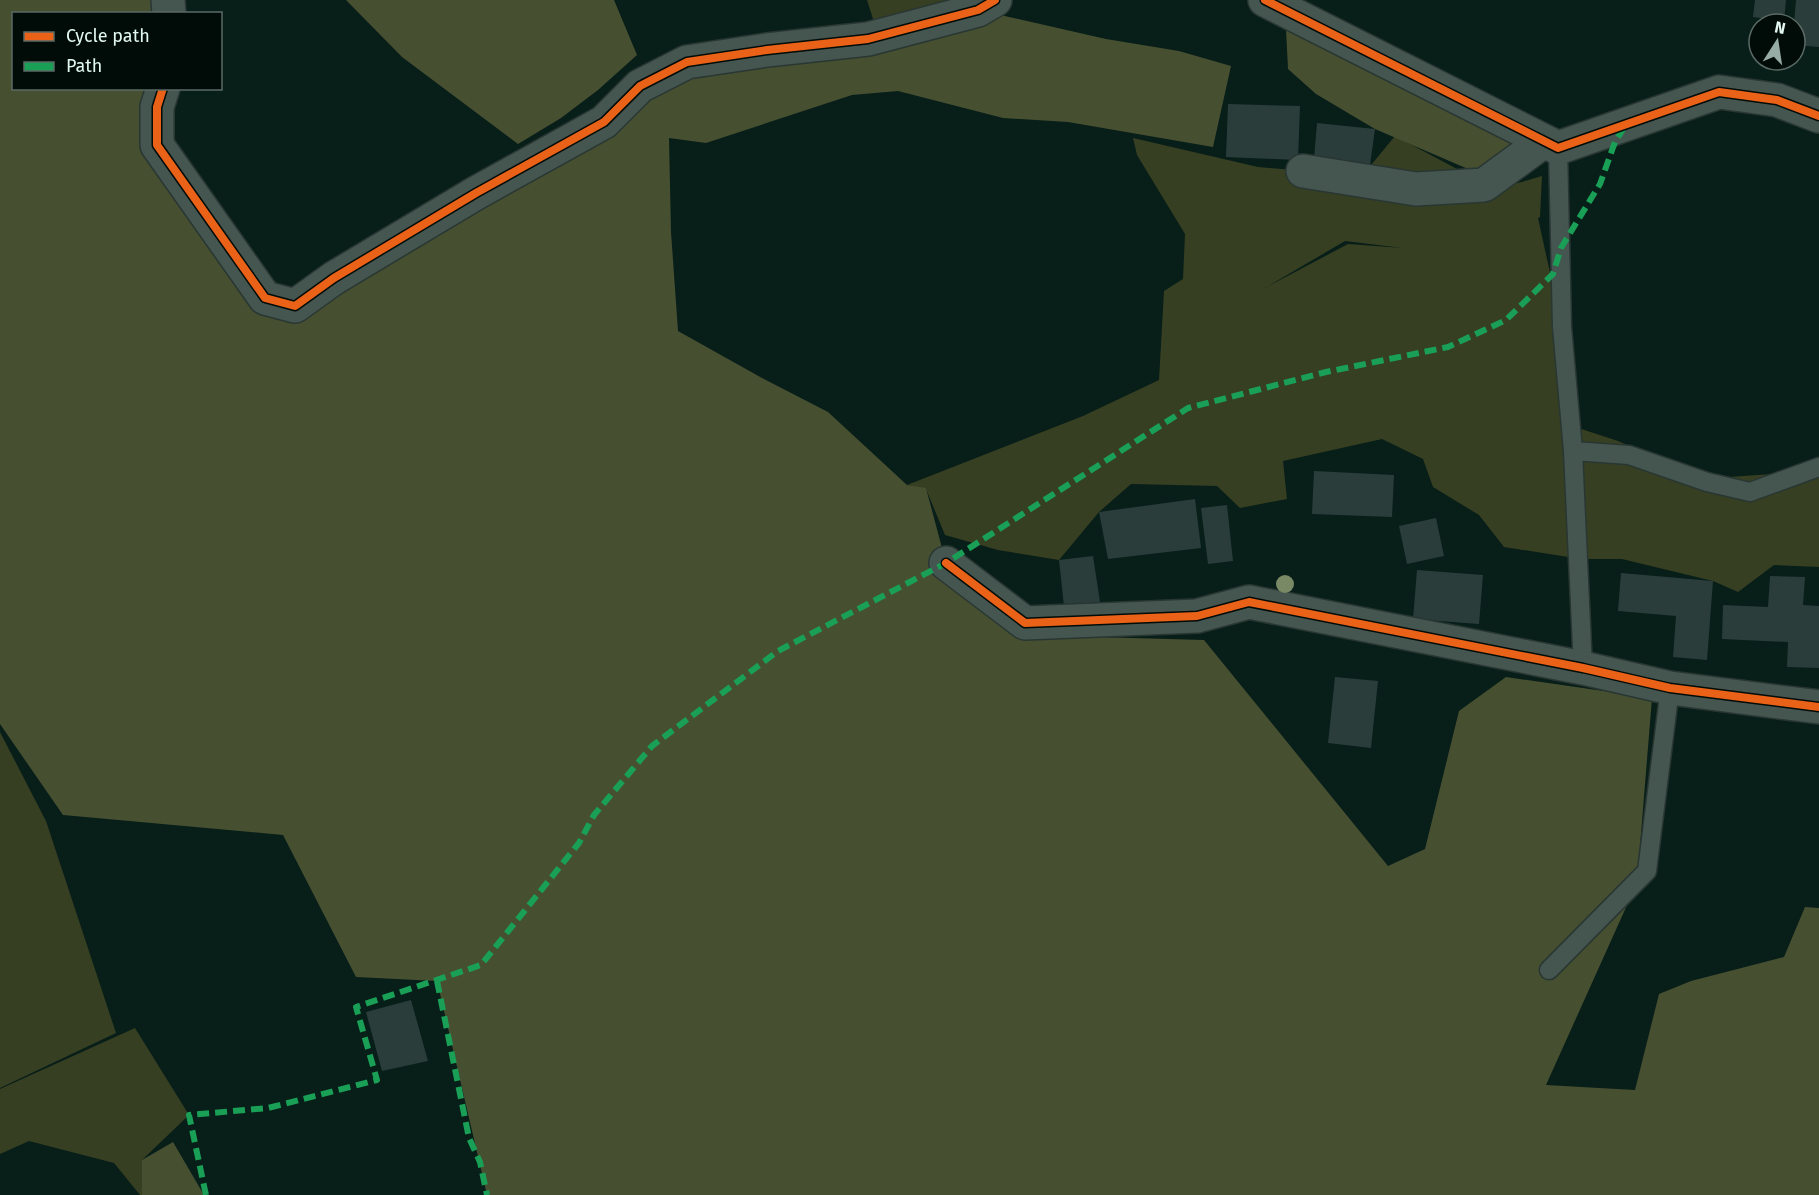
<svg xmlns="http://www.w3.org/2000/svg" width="1819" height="1195" font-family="'Fira Sans',sans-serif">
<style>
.green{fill:#373f22;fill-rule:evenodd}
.forest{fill:#474f31}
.building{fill:#2a3d3b}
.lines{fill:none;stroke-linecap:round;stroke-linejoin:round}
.service-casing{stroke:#293733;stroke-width:21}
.minor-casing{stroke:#293733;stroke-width:36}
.service{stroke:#455550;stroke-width:18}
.minor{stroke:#455550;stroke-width:33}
.quiet{stroke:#1a9f57;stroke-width:6;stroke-dasharray:12 6;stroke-linecap:butt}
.cycleway-casing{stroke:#010c08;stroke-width:11}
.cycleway{stroke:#ea6118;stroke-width:8}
.tree{fill:#798965}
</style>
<rect width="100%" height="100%" fill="#081e19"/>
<!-- green -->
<path class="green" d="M867,0H965L874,22Z
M1395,136L1474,178L1518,183L1542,176L1540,217L1538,218L1562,327L1560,422L1618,441L1679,468L1729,477L1819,471V567L1774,565L1738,592L1713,581L1622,559H1581L1504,547L1479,515L1433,487L1423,459L1382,439L1283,461L1287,499L1240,508L1217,486L1131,484L1099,512L1059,560L998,550L945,535L926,489L907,485L1083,416L1159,380L1164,291L1183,279L1185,234L1137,155L1133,138L1258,167L1362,176ZM1345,241L1403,248L1348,244L1265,288Z
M0,732L46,821L116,1033L0,1088Z
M135,1028L189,1115L142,1160V1195H140L114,1163L29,1141L0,1154V1089Z"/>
<!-- forest -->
<path class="forest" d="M0,0H181L178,13L14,14V88L161,89L157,145L265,298L295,306L667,72L978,10L1106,39L1179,51L1231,66L1213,147L1068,122L1003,118L898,91L852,95L706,143L669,138L671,232L678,331L762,378L828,412L907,485L926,488L946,563L1023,635L1204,640L1388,866L1425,849L1459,711L1506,677L1652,698L1637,883L1546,1085L1635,1090L1659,994L1691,981L1784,957L1805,907L1819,908V1195H487L437,981L356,977L283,835L63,815L0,724Z
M346,0H614L637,55L598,90L561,118L518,144L402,57Z
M1285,9L1516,142L1482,175L1375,129L1316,94L1288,69Z
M173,1142L204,1195H142V1160Z"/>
<!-- building -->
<path class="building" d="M1755,0H1786L1784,21L1753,17Z
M1796,0H1819V47L1795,45V24H1794Z
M1228,104L1300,106L1298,160L1226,157Z
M1317,123L1375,129L1370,165L1314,159Z
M1314,471L1394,475L1392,517L1312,514Z
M1195,499L1201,548L1108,559L1099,512Z
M1227,505L1233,561L1208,564L1201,508Z
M1436,518L1444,556L1407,564L1399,526Z
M1093,556L1100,602L1064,606L1059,560Z
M1417,570L1483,575L1479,624L1413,619Z
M1621,573L1713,581L1707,660L1673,657L1676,616L1618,611Z
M1770,576L1805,577L1803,605L1819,606V668L1787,667L1788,642L1722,639L1723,605L1768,607Z
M1335,677L1378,681L1371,748L1328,743Z
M411,1000L428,1061L382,1071L366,1012Z"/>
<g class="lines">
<defs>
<path id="service" d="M1558,148L1562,327L1573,451L1583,668
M1573,451L1629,455L1707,482L1750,492L1819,467
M1549,970L1647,871L1670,688"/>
<path id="minor" d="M168,0L169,14
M1265,0L1558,148L1719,92L1777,100L1819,116
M163,88L157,107V145L265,298L295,306L334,278L476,193L604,122L640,86L687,62L767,50L868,39L978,10L995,0
M1303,171L1416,189L1484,185L1544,141
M946,563L1025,623L1197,616L1249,602L1583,668L1670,688L1819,707"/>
</defs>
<!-- service casing -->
<use href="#service" class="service-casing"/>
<!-- minor casing -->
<use href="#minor" class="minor-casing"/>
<!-- service -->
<use href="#service" class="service"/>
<!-- minor -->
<use href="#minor" class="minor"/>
<!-- quiet -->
<path class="quiet" d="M437,981L469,1138L480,1162L487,1195
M206,1195L189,1115L268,1108L377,1080L356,1007L481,965L579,843L594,815L652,746L778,651L946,563L1188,408L1326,372L1448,347L1506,320L1553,274L1561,248L1600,184L1615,142L1625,126"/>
<defs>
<path id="cycleway" d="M1265,0L1558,148L1719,92L1777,100L1819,116
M163,88L157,107V145L265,298L295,306L334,278L476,193L604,122L640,86L687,62L767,50L868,39L978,10L995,0
M946,563L1025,623L1197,616L1249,602L1583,668L1670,688L1819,707"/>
</defs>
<!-- cycleway casing -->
<use href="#cycleway" class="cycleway-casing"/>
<!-- cycleway -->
<use href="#cycleway" class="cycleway"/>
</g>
<!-- trees -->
<circle class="tree" cx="1285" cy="584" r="9"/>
<!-- legend -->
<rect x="12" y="12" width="210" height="78" fill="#010c08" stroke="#5b6a65" stroke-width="1.5"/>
<rect x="24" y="32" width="30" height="9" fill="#ea6118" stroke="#5b6a65" stroke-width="1.5"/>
<text x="66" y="42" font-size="18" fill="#e2f8f1">Cycle path</text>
<rect x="24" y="62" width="30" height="9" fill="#1a9f57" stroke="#5b6a65" stroke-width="1.5"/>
<text x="66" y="72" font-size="18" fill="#e2f8f1">Path</text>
<!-- north arrow -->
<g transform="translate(1777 42) rotate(12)"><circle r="28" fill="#010c08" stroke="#5b6a65" stroke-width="1.5"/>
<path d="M0-4.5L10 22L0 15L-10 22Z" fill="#96aca5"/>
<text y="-9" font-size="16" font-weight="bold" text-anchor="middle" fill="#e2f8f1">N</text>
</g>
</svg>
